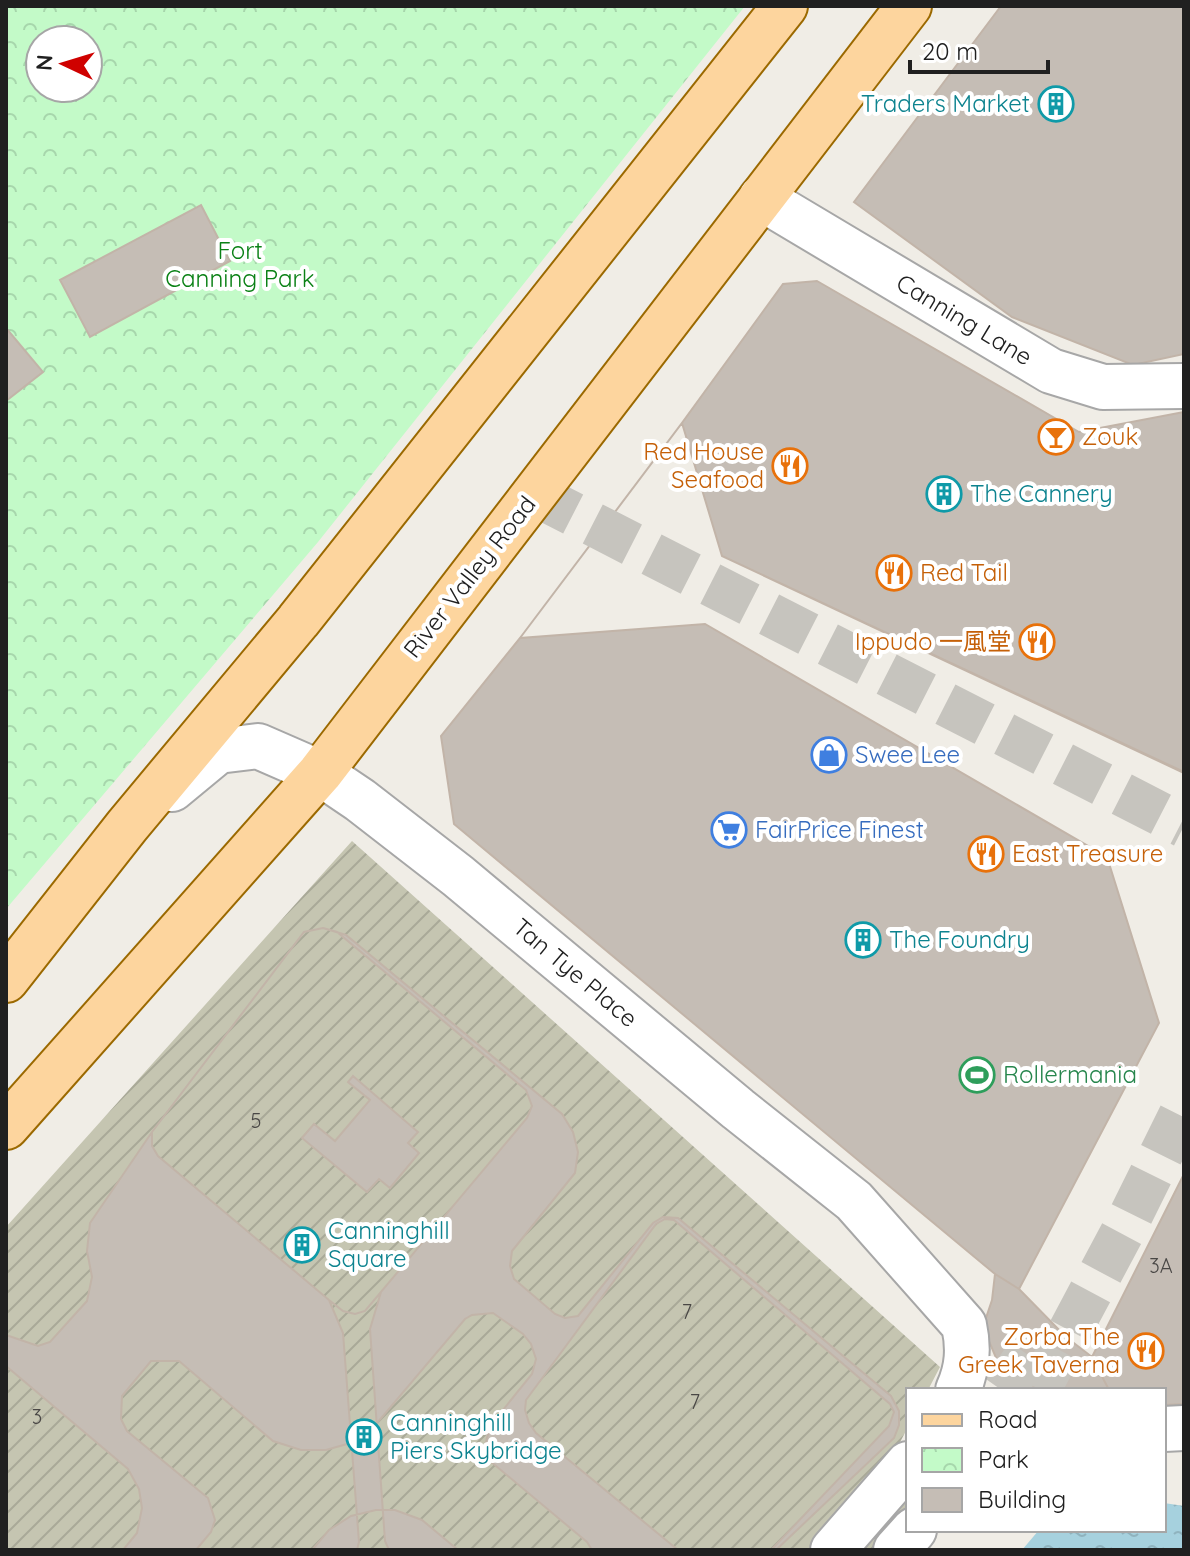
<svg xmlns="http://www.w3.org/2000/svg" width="1190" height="1556" font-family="Quicksand,'Noto Sans SC',sans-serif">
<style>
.construction{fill:url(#construction-furrows)}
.park{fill:url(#park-crowns);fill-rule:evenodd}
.water{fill:url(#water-ripples)}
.building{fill:#c5bdb5;stroke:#c2b4a8;stroke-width:2;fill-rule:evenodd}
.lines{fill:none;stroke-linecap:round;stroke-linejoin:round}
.minor-tunnel{stroke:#c6c4be;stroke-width:44;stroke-dasharray:44 22;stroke-linecap:butt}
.minor-casing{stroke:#a7a7a7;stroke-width:48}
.major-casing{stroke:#9b6900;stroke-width:48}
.minor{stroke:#fff;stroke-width:44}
.major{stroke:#fdd59e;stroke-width:44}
.labels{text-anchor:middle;stroke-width:8;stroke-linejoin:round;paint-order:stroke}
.number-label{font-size:20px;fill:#494745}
.culture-label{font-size:24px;fill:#0d838f;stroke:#fff;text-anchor:start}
.park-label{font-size:24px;fill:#0a8115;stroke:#fff}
.street-label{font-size:24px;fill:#202020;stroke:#fff}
.food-label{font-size:24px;fill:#c56008;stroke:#fff;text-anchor:start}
.shop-label{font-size:24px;fill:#366cbe;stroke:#fff;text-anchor:start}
.leisure-label{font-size:24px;fill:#27864d;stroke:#fff;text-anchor:start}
</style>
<defs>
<pattern id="construction-furrows" width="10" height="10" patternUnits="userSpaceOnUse" patternTransform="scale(2)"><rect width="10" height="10" fill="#c5c5b1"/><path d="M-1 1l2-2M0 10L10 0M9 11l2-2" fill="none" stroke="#a9a998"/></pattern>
<pattern id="park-crowns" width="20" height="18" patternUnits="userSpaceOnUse" patternTransform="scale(2)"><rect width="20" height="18" fill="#c3fac8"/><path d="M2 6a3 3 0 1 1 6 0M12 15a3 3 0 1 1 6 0" fill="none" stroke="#a7d6ac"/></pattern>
<pattern id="water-ripples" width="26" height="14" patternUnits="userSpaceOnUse" patternTransform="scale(2)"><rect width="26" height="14" fill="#a6d1de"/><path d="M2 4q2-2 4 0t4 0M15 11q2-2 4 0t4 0" fill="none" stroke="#8fb3be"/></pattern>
</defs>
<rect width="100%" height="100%" fill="#f0ede6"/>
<!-- construction -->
<path class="construction" d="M352,841L940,1367L928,1390H908V1427L898,1446L908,1455V1512L873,1550H6V1227Z"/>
<!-- park -->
<path class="park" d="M6,6H745L318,542L6,909ZM40,40H88V88H40Z"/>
<!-- water -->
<path class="water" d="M1164,1503L1184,1506V1550H1022L1039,1530H1164Z"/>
<!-- building -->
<path class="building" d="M1001,6H1184V354L1133,365L1012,317L854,202Z
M201,205L230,261L90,337L60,280Z
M817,281L1079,432L1184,412V772L722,556L682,423L783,284Z
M6,328L43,372L6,401Z
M682,423L722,556L1184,772V1174L1092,1357L1066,1337L1019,1289L1159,1023L1107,857L705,624L520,638Z
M682,423L722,556L1184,773V1174L1092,1357L1109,1390H1020L1002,1381L997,1360L983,1327L992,1300L995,1274L1019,1289L1159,1023L1107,857L705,624L520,638Z
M705,624L1107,857L1159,1023L1019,1289L995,1274L454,824L441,736L520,638Z
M323,928L346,935L562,1114L573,1132L578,1152L575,1173L512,1251L510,1266L514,1279L555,1314L565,1318L578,1316L653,1223L663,1217L678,1218L891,1396L899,1411V1425L894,1438L776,1550H592L587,1542L490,1461L485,1446L490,1426L532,1374L536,1359L531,1344L523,1334L493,1313L472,1315L465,1319L367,1435L347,1444L326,1450H301L273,1441L179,1361H151L122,1396L121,1419L127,1431L208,1498L215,1520L211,1532L196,1550H6V1335L38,1346L50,1342L87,1301L92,1277L87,1251L90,1223L152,1132L304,932Z
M323,928L337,932L526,1090L532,1106L527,1118L365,1311L355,1314L343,1311L329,1300L158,1156L152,1146V1132L304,932ZM353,1076L418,1132L408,1143L419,1153L390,1188L379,1179L367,1192L302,1138L314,1124L335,1141L370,1100L348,1082Z
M1184,1174V1404L1164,1405V1390H1109L1092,1357Z
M665,1219L674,1220L890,1404L894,1412L889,1426L771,1550H678L536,1433L529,1423L525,1410L526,1400L656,1224Z
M381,1292L370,1329L385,1541L389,1550H357L359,1542L343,1333L329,1300L343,1311L355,1314L365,1311Z
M6,1366L128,1469L139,1489L142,1508L137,1533L123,1550H6Z
M376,1510H395L422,1520L458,1550H312L329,1530L351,1516Z"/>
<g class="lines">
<!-- minor-tunnel -->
<path class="minor-tunnel" d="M534,494L1184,826
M997,1360L1040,1390
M1039,1389L1123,1231L1184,1108"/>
<defs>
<path id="minor" d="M761,198L1051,371L1103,387L1184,386
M172,789L218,751L258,746L320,773L360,800L458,876L738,1109L854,1201L964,1325C969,1348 968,1368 958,1390
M1164,1429L1184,1428
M833,1550L908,1464
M896,1550L914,1530"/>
<path id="major" d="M6,980L127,826L298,621L785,6
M6,1127L320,773L909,6"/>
</defs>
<!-- minor casing -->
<use href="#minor" class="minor-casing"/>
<!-- major casing -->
<use href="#major" class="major-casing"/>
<!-- minor -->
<use href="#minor" class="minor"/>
<!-- major -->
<use href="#major" class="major"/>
</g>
<!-- icons -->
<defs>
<symbol id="building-ring" viewBox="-11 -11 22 22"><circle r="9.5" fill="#fff" stroke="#0f9aa8" stroke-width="1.5"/><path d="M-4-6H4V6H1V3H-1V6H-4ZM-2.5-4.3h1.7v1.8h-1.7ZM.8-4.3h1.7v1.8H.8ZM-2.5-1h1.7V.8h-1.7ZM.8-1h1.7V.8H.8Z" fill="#0f9aa8"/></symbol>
<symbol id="bar-ring" viewBox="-11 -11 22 22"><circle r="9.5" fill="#fff" stroke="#e8710a" stroke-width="1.5"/><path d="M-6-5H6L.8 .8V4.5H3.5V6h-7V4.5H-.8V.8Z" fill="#e8710a"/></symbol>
<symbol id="restaurant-ring" viewBox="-11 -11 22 22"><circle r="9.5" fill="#fff" stroke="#e8710a" stroke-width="1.5"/><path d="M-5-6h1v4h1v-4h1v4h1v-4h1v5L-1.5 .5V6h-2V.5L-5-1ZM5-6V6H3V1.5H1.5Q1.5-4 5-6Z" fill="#e8710a"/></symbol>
<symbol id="shop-ring" viewBox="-11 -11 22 22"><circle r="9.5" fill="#fff" stroke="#3f7fe0" stroke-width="1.5"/><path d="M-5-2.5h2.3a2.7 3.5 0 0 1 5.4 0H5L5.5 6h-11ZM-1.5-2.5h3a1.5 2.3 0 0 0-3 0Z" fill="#3f7fe0"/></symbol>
<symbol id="supermarket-ring" viewBox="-11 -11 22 22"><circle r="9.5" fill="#fff" stroke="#3f7fe0" stroke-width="1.5"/><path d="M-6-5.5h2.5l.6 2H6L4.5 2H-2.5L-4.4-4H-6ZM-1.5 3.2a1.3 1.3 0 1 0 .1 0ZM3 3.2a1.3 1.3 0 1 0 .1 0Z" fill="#3f7fe0"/></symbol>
<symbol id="stadium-ring" viewBox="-11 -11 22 22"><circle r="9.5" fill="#fff" stroke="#2e9e5b" stroke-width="1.5"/><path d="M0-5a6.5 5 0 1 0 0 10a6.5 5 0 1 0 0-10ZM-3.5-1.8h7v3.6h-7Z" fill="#2e9e5b"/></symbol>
</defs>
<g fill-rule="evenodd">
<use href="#building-ring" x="1036" y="84" width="40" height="40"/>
<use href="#bar-ring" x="1036" y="417" width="40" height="40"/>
<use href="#restaurant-ring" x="770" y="446" width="40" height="40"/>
<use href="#building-ring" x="924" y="474" width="40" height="40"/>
<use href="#restaurant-ring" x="874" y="553" width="40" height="40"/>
<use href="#restaurant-ring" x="1017" y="622" width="40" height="40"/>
<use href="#shop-ring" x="809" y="735" width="40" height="40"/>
<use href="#supermarket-ring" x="709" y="810" width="40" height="40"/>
<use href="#restaurant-ring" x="966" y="834" width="40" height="40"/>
<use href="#building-ring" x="843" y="920" width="40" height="40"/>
<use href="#stadium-ring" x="957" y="1055" width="40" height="40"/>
<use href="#building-ring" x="282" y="1225" width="40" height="40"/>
<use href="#restaurant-ring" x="1126" y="1331" width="40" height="40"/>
<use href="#building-ring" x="344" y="1417" width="40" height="40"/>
</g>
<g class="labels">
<!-- number labels -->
<g class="number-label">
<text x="256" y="1128">5</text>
<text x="1161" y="1273">3A</text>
<text x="687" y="1319">7</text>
<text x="695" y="1409">7</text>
<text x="37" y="1424">3</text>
</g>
<!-- culture labels -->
<g class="culture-label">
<text x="1030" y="112" text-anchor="end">Traders Market</text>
<text x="970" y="502">The Cannery</text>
<text x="889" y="948">The Foundry</text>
<text x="328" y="1239">Canninghill<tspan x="328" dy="28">Square</tspan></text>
<text x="390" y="1431">Canninghill<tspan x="390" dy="28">Piers Skybridge</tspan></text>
</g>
<!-- park labels -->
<g class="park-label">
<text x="240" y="259">Fort<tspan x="240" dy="28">Canning Park</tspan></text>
</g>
<!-- street labels -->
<g class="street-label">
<text transform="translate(964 320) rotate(31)" y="8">Canning Lane</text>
<text transform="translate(470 577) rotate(-52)" y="8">River Valley Road</text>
<text transform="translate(575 973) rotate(40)" y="8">Tan Tye Place</text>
</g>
<!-- food labels -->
<g class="food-label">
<text x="1082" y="445">Zouk</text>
<text x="764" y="460" text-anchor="end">Red House<tspan x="764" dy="28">Seafood</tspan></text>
<text x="920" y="581">Red Tail</text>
<text x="1011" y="650" text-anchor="end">Ippudo 一風堂</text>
<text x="1012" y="862">East Treasure</text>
<text x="1120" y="1345" text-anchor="end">Zorba The<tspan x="1120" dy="28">Greek Taverna</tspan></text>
</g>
<!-- shop labels -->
<g class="shop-label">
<text x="855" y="763">Swee Lee</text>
<text x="755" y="838">FairPrice Finest</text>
</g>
<!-- leisure labels -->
<g class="leisure-label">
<text x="1003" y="1083">Rollermania</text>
</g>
</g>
<!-- border -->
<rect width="1190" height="1556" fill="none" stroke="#202020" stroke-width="16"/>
<!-- legend -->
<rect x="906" y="1388" width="260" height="144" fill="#ffffff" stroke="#a6a6a6" stroke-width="2"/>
<rect x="922" y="1414" width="40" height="12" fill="#fdd59e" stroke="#a6a6a6" stroke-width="2"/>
<text x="978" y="1428" font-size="24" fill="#202020">Road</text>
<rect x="922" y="1448" width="40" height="24" fill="url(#park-crowns)" stroke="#a6a6a6" stroke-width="2"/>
<text x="978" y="1468" font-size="24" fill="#202020">Park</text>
<rect x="922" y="1488" width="40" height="24" fill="#c5bdb5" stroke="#a6a6a6" stroke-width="2"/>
<text x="978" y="1508" font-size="24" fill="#202020">Building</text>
<!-- north arrow -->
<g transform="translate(64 64) rotate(274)"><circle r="38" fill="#ffffff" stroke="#a6a6a6" stroke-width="2"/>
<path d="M0-6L14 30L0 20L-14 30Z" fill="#cf0100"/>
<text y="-12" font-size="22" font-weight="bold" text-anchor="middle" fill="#202020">N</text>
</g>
<!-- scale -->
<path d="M910 60v12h138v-12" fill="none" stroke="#202020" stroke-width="4"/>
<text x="922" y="60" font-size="24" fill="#202020" stroke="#ffffff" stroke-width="6" paint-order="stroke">20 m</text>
</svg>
